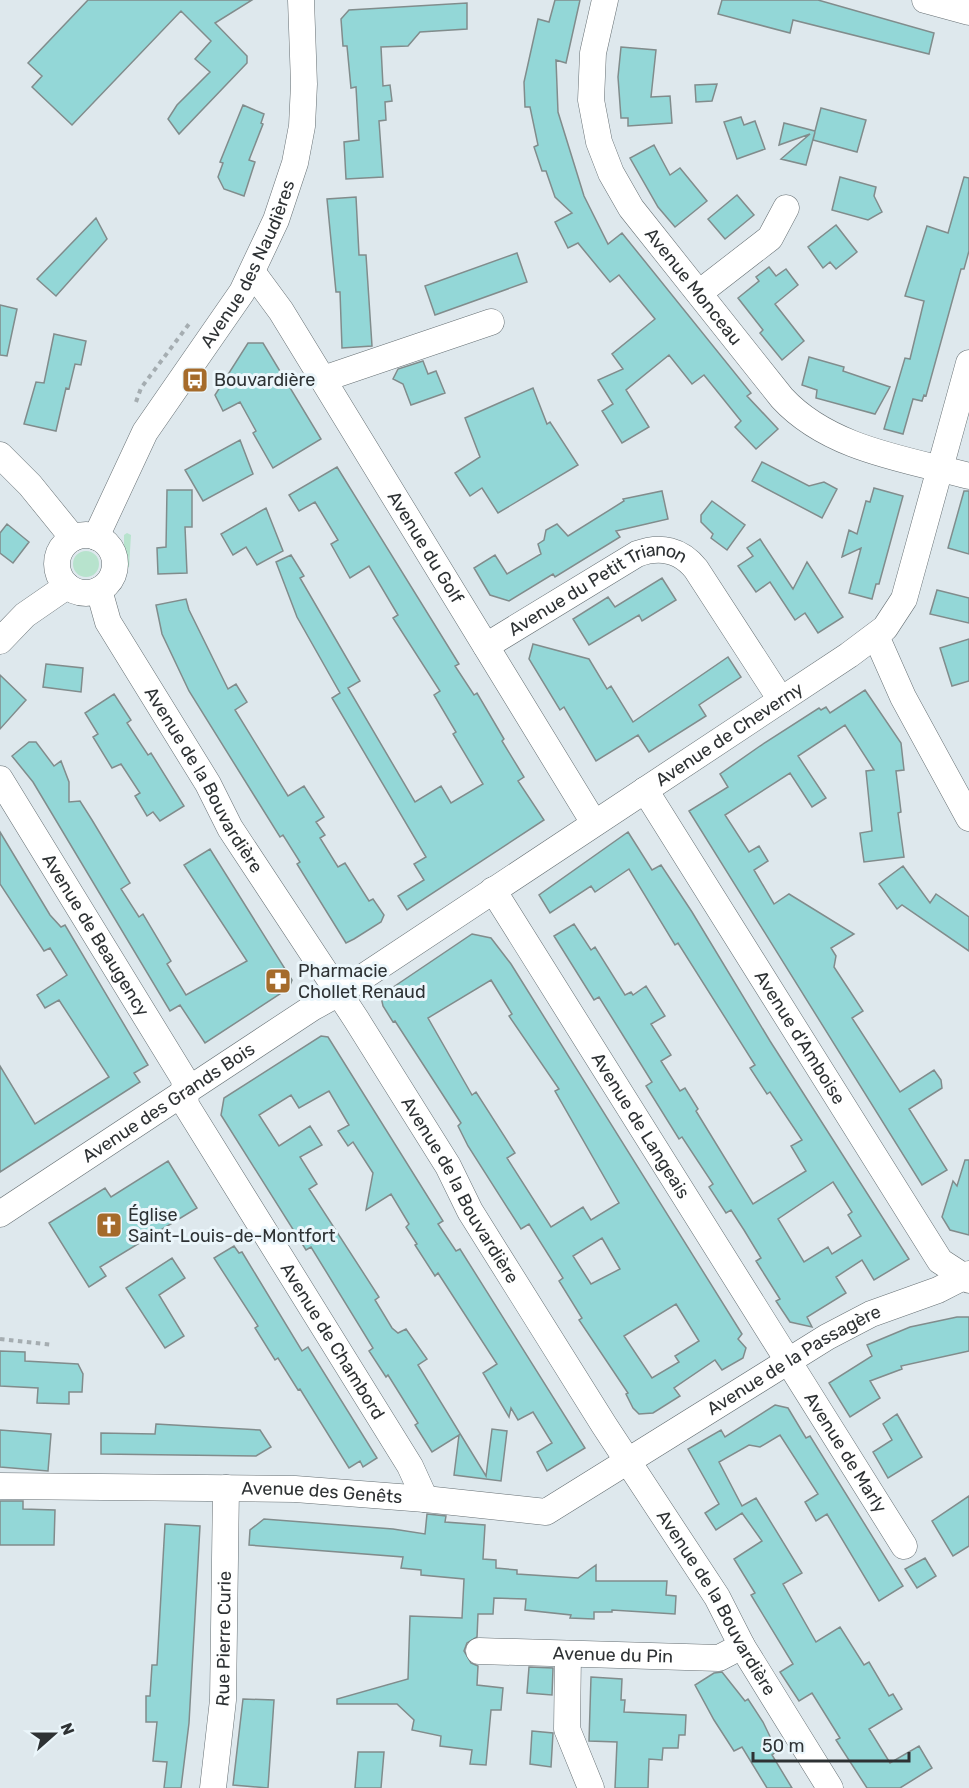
<svg xmlns="http://www.w3.org/2000/svg" width="969" height="1788" font-family="Rubik,sans-serif">
<style>
.green{fill:#b7e3cd}
.building{fill:#93d7d7;stroke:#818c8c;stroke-width:1.5;fill-rule:evenodd}
.lines{fill:none;stroke-linecap:round;stroke-linejoin:round}
.minor-casing{stroke:#666f73;stroke-width:27}
.path{stroke:#a5adb1;stroke-width:4;stroke-dasharray:4.5 4.5;stroke-linecap:butt}
.minor{stroke:#fff;stroke-width:26}
.labels{text-anchor:middle;stroke-width:6;stroke-linejoin:round;paint-order:stroke}
.street-label{font-size:18px;fill:#2e3234;stroke:#ebf6fb}
.poi-label{font-size:18px;fill:#2e3234;stroke:#ebf6fb;text-anchor:start}
</style>
<rect width="100%" height="100%" fill="#dee8ed"/>
<!-- green -->
<path class="green" d="M127,533L131,535L129,567L124,569V535Z
M73 564a13 13 0 1 1 26 0a13 13 0 1 1-26 0Z"/>
<!-- building -->
<path class="building" d="M88,0H252L215,23L247,56V63L179,134L168,119L177,105L210,72L195,59L211,41L181,11L72,125L32,87L42,76L28,63Z
M555,0H580L566,63L556,60L558,112L584,196L608,244L622,233L751,393L747,396L778,429L756,449L735,427L741,421L704,375L692,384L669,355L626,390L649,427L622,443L602,411L613,404L598,380L623,369L612,354L655,319L619,275L610,282L578,243L568,248L555,222L572,213L555,197L546,171H542L534,147L538,145L530,107H525L524,82L538,19L549,22Z
M722,0H818L934,33L929,54L793,20L790,33L718,14Z
M467,3V29L420,32L408,46L381,47L383,86L390,85L392,101L385,102L386,120L379,121L383,177L346,179L344,142L359,140L356,87L351,88L347,46H343L341,19L349,10Z
M621,47L656,50L651,97L670,96L672,123L628,126V118H621L618,77Z
M717,84L712,101L696,102L695,85Z
M243,105L264,114L261,123L263,124L249,160L255,162L244,196L224,189L218,177L223,163L220,162Z
M821,108L866,120L857,152L813,140L815,132L806,165L781,159L810,134L779,145L784,123L815,131Z
M741,117L744,125L755,121L765,149L737,159L724,122Z
M654,145L670,175L680,168L707,201L675,227L658,207L630,158Z
M840,177L876,187L874,196L882,212L868,220L832,210Z
M964,177L969,178V251L964,269H961L926,396L924,395L922,401L913,399L903,434L884,429L905,358L910,359L924,301L905,296L927,226L948,233Z
M737,195L754,215L725,239L708,219Z
M356,197L359,255H366L372,346L342,348L340,292H336L327,199Z
M96,218L107,239L56,296L37,279Z
M836,225L857,252L836,269L830,262L823,268L808,247Z
M517,253L527,282L435,315L425,286Z
M769,267L776,276L786,269L798,285L775,304L804,341L782,360L760,333L763,330L738,298L759,281L756,277Z
M0,305L17,309L7,356L0,355Z
M54,334L86,341L81,365L75,364L69,389L66,388L56,431L24,424L36,382L44,383Z
M248,343H263L321,439L273,468L253,433L256,431L240,402L223,411L215,395Z
M809,357L844,367L843,371L890,387L875,414L816,398L817,390L802,385Z
M423,361L428,374L436,371L445,393L411,405L403,384L393,379L398,369Z
M533,388L547,424L550,422L578,465L498,513L482,488L470,496L455,473L480,457L465,418Z
M240,440L253,474L203,501L185,470Z
M762,462L809,486L824,482L837,489L822,518L752,481Z
M337,467L459,664L455,666L474,695L477,693L504,739L502,741L524,777L518,781L544,820L407,910L398,896L424,880L414,864L426,857L332,698L340,693L297,617L276,562L291,555L304,576L300,578L360,681L348,688L415,802L441,786L451,803L483,784L453,734L456,732L434,695L440,691L393,618L398,615L369,566L350,578L331,544L338,540L315,502L299,511L289,495Z
M874,488L903,496L879,584H876L872,599L849,593L861,548L842,557L849,530L857,534L866,501L870,502Z
M167,490H192V527H185L187,573L158,574L157,548L166,547Z
M662,491L668,519L616,531L620,537L555,577L553,574L509,601L490,595L474,568L495,555L507,574L541,554L538,544L544,540L546,530L557,524L568,536L624,501L623,499Z
M964,491H969V554L948,548Z
M712,501L745,525L727,550L711,538L713,534L701,522V515Z
M266,508L283,551L257,565L246,547L233,555L221,534Z
M7,524L29,542L13,563L0,553V533Z
M760,539L793,589L807,562L843,617L818,633L805,613L795,620L770,582L756,592L738,566L753,556L747,548Z
M662,578L676,600L642,621L639,615L589,645L573,619L608,597L615,607Z
M937,590L969,598V623L930,614Z
M186,599L189,610L228,689L236,684L247,702L235,710L288,796L304,786L324,817L316,822L325,835L320,838L338,867L345,863L369,901L373,899L384,915L381,922L354,939L346,943L297,864L300,862L283,835L280,837L189,691L162,634L156,605Z
M969,639V681L952,686L940,648Z
M533,644L589,659L607,689L611,686L633,722L728,657L741,677L699,705L706,716L649,752L638,735L596,761L564,707L560,710L529,659Z
M46,664L83,668L81,692L43,687Z
M0,675L26,700L0,729Z
M865,690L901,743L904,770L896,771L901,812L898,813L904,857L864,862L860,833L872,831L866,771L874,770L845,725L798,756L826,798L812,807L790,773L725,815L749,852L759,846L768,861L754,870L774,904L789,894L854,934L831,948L836,956L834,967L863,1011L852,1018L900,1092L934,1070L941,1080L942,1088L909,1109L947,1170L922,1185L689,811L728,787L720,774L760,746L819,708L821,710L826,707L830,713Z
M114,694L131,720L127,723L148,755L151,753L184,806L160,821L153,812L147,816L135,796L140,793L121,764L112,768L93,737L98,734L85,713Z
M29,742H36L54,766L61,761L69,782V802L80,801L92,820L130,883L121,889L139,917L143,914L171,961L167,964L186,995L247,961L184,865L210,849L292,980L289,988L205,1043L180,1005L170,1011L33,782L12,756Z
M0,832L50,915L61,927L65,925L148,1065L134,1073L140,1082L0,1172V1066L35,1124L109,1077L59,1000L45,1008L37,995L67,975L50,948L44,951L0,884Z
M628,832L652,870L661,865L692,912L770,1041L909,1259L874,1280L862,1260L836,1277L846,1293L807,1317L812,1327L790,1322L776,1301L780,1299L756,1261L761,1258L744,1230L731,1210L726,1213L709,1187L713,1184L682,1137L679,1139L646,1086L652,1082L629,1045L599,997L594,1000L554,936L574,924L591,950L595,947L625,995L631,992L633,995L646,986L665,1016L651,1024L671,1055L661,1061L680,1091L685,1088L698,1109L696,1111L753,1204L806,1171L791,1146L802,1140L770,1092L767,1094L750,1068L755,1065L678,943L675,945L629,869L595,892L591,886L550,913L539,895ZM833,1182L852,1212L848,1215L861,1236L832,1254L828,1247L804,1262L778,1219Z
M903,866L930,903L936,894L969,917V951L902,905L897,909L879,884Z
M472,934L491,938L511,964L742,1334L738,1339L746,1348L743,1358L722,1370L715,1360L674,1388L680,1396L653,1413L639,1414L633,1408L626,1394L628,1393L579,1320L582,1318L559,1281L563,1278L529,1224L521,1229L468,1146L458,1126L461,1123L441,1092L395,1021L393,1022L383,1006L381,997L386,992ZM491,980L512,1014L509,1016L559,1089L555,1091L619,1203L591,1220L583,1207L551,1227L507,1158L515,1153L476,1092L472,1095L428,1018ZM602,1238L620,1269L591,1284L573,1256ZM676,1304L699,1341L675,1356L679,1362L652,1378L624,1336Z
M321,1036L328,1037L443,1221L438,1224L456,1251L460,1249L585,1448L547,1471L537,1452L552,1443L533,1412L518,1420L511,1408L509,1417L483,1373L497,1364L438,1273L435,1276L415,1245L417,1244L406,1227L409,1224L391,1194L366,1210L373,1173L353,1142L348,1146L338,1131L349,1125L329,1091L299,1108L291,1095L259,1115L279,1146L310,1126L322,1145L300,1157L317,1184L309,1189L379,1297L375,1300L392,1328L398,1333L406,1329L427,1359L418,1365L486,1476L492,1429L507,1431L501,1481L454,1475L459,1435L432,1452L415,1425L418,1423L388,1375L386,1377L369,1351L373,1348L311,1247L306,1250L221,1115L224,1098Z
M965,1160H969V1235L950,1230L942,1217L953,1181L957,1186Z
M168,1161L197,1208L100,1267L106,1276L89,1287L49,1223L105,1188L111,1197Z
M234,1246L239,1253L242,1252L302,1351L308,1347L377,1458L363,1467L360,1461L349,1468L300,1389L298,1390L278,1358L275,1360L255,1328L258,1326L214,1258Z
M172,1258L185,1278L159,1295L184,1336L165,1348L126,1288Z
M957,1317H969V1351L901,1366L902,1369L870,1381L880,1398L850,1417L829,1383L872,1356L867,1345L910,1327Z
M0,1351L25,1352V1361L78,1364L83,1374L82,1392H69V1404L37,1403L38,1388L0,1386Z
M775,1405L788,1408L806,1438L810,1436L903,1586L879,1601L827,1514L816,1521L805,1502L818,1494L780,1435L760,1447L749,1445L719,1462L742,1506L756,1498L802,1573L783,1584L816,1642L840,1627L864,1665L869,1662L889,1696L893,1694L902,1709L869,1729L890,1763L919,1746L932,1768L900,1788H867L836,1740L840,1738L812,1693L799,1701L780,1672L793,1664L751,1595L755,1593L734,1559L762,1541L742,1513L716,1530L705,1513L719,1504L688,1449L721,1430L725,1437Z
M897,1414L922,1457L888,1478L873,1452L892,1440L883,1424Z
M156,1424L260,1430L271,1447L256,1456L101,1454V1433L155,1434Z
M0,1430L51,1434L48,1471L0,1467Z
M969,1496V1546L953,1556L932,1521Z
M0,1501H23V1509L55,1510L54,1545H0Z
M427,1514L446,1516L445,1522L485,1525L483,1559L496,1560V1568L517,1570V1574L578,1578L596,1565V1581H667L666,1595L676,1596L675,1614L612,1610V1612H594V1619L570,1618L571,1615L525,1610L526,1599L494,1598L493,1614H478L477,1637L467,1643L464,1651L471,1663L478,1666L477,1685L503,1688L501,1710H491L486,1765L470,1764L472,1750L440,1746L441,1736L412,1730L414,1720L397,1704H337V1699L408,1679L410,1616L462,1618L464,1579L421,1575V1570L401,1568L403,1557L249,1545L250,1530L264,1519L393,1529L425,1534Z
M165,1524L200,1526L189,1723L181,1788H164L167,1762L153,1761L157,1722H146V1696H150L152,1665H157Z
M925,1558L936,1576L917,1588L905,1569Z
M529,1667L553,1668L552,1695L527,1693Z
M722,1672L745,1701L748,1699L763,1722L777,1751L772,1755L792,1788H767L742,1747L734,1751L714,1720L695,1685L714,1673Z
M591,1677L622,1679L621,1700H625L624,1712L686,1715L685,1735H679L678,1748H663L662,1760L649,1759L648,1788H615L617,1742L589,1741Z
M243,1699L274,1700L268,1788L233,1785Z
M532,1731L553,1733L551,1767L530,1764Z
M358,1752H384L381,1788H355Z"/>
<g class="lines">
<defs>
<g id="minor">
<path id="s1" d="M605,0L593,53L591,100L599,142L611,173L631,208L782,398C829,449 905,459 969,476"/>
<path d="M925,0L969,12"/>
<path id="s2" d="M253,273L281,311L594,823"/>
<path d="M699,293L770,238L786,208"/>
<path d="M323,379L491,322"/>
<path d="M0,455L30,485L73,538"/>
<circle cx="86" cy="564" r="29"/>
<path id="s3" d="M96,537L145,432L242,292L276,220L295,163L302,126L304,84L301,0"/>
<path id="s4" d="M99,590L108,622L208,784L230,828L356,1019L448,1166L470,1211L604,1425L717,1597L742,1646L830,1788"/>
<path d="M876,636L903,697L969,818"/>
<path d="M0,641L25,615L67,586"/>
<path id="s5" d="M486,646L637,554C661,545 681,550 696,569L781,700"/>
<path id="s6" d="M0,779L184,1079L186,1105L410,1466L425,1499"/>
<path id="s7" d="M645,790L940,1261L969,1280"/>
<path id="s8" d="M493,890L904,1546"/>
<path id="s9" d="M0,1214L312,1008L339,993L849,655L885,628L904,599L969,363"/>
<path id="s10" d="M0,1486L295,1489L425,1499L546,1512L827,1337L871,1314L938,1290L969,1274"/>
<path id="s11" d="M479,1651L719,1658L742,1646"/>
<path d="M568,1654L567,1729L591,1788"/>
<path id="s12" d="M213,1788L223,1700L226,1488"/>
</g>
</defs>
<!-- minor casing -->
<use href="#minor" class="minor-casing"/>
<!-- path -->
<path class="path" d="M136,402L141,388L189,324
M0,1339L53,1345"/>
<!-- minor -->
<use href="#minor" class="minor"/>
</g>
<!-- icons -->
<defs>
<symbol id="bus-square" viewBox="-11 -11 22 22"><rect x="-9" y="-9" width="18" height="18" rx="4" fill="#a56b2b" stroke="#ebf6fb"/><path d="M-5-6H5V4H4V6H2V4H-2V6H-4V4H-5ZM-3.5-4V0h7V-4ZM-3.5 1.2v1.5H-2V1.2ZM2 1.2v1.5H3.5V1.2Z" fill="#fff"/></symbol>
<symbol id="pharmacy-square" viewBox="-11 -11 22 22"><rect x="-9" y="-9" width="18" height="18" rx="4" fill="#a56b2b" stroke="#ebf6fb"/><path d="M-2-6h4v4h4v4h-4v4h-4v-4h-4v-4h4Z" fill="#fff"/></symbol>
<symbol id="church-square" viewBox="-11 -11 22 22"><rect x="-9" y="-9" width="18" height="18" rx="4" fill="#a56b2b" stroke="#ebf6fb"/><path d="M-1.2-6h2.4v3.5h3.3v2.4h-3.3V6h-2.4V-.1h-3.3v-2.4h3.3Z" fill="#fff"/></symbol>
</defs>
<g fill-rule="evenodd">
<use href="#bus-square" x="180" y="365" width="30" height="30"/>
<use href="#pharmacy-square" x="263" y="966" width="30" height="30"/>
<use href="#church-square" x="94" y="1210" width="30" height="30"/>
</g>
<g class="labels">
<!-- street labels -->
<g class="street-label">
<text dy="6" stroke="none"><textPath href="#s3" startOffset="314">Avenue des Naudières</textPath></text>
<text dy="6" stroke="none"><textPath href="#s1" startOffset="318">Avenue Monceau</textPath></text>
<text dy="6" stroke="none"><textPath href="#s2" startOffset="324">Avenue du Golf</textPath></text>
<text dy="6" stroke="none"><textPath href="#s5" startOffset="128">Avenue du Petit Trianon</textPath></text>
<text dy="6" stroke="none"><textPath href="#s9" startOffset="873">Avenue de Cheverny</textPath></text>
<text dy="6" stroke="none"><textPath href="#s4" startOffset="218">Avenue de la Bouvardière</textPath></text>
<text dy="6" stroke="none"><textPath href="#s6" startOffset="183">Avenue de Beaugency</textPath></text>
<text dy="6" stroke="none"><textPath href="#s7" startOffset="292">Avenue d'Amboise</textPath></text>
<text dy="6" stroke="none"><textPath href="#s9" startOffset="202">Avenue des Grands Bois</textPath></text>
<text dy="6" stroke="none"><textPath href="#s8" startOffset="278">Avenue de Langeais</textPath></text>
<text dy="6" stroke="none"><textPath href="#s4" startOffset="702">Avenue de la Bouvardière</textPath></text>
<text dy="6" stroke="none"><textPath href="#s6" startOffset="656">Avenue de Chambord</textPath></text>
<text dy="6" stroke="none"><textPath href="#s10" startOffset="838">Avenue de la Passagère</textPath></text>
<text dy="6" stroke="none"><textPath href="#s8" startOffset="664">Avenue de Marly</textPath></text>
<text dy="6" stroke="none"><textPath href="#s10" startOffset="322">Avenue des Genêts</textPath></text>
<text dy="6" stroke="none"><textPath href="#s4" startOffset="1188">Avenue de la Bouvardière</textPath></text>
<text dy="6" stroke="none"><textPath href="#s12" startOffset="150">Rue Pierre Curie</textPath></text>
<text dy="6" stroke="none"><textPath href="#s11" startOffset="134">Avenue du Pin</textPath></text>
</g>
<!-- poi labels -->
<g class="poi-label">
<text x="214" y="386">Bouvardière</text>
<text x="298" y="977">Pharmacie<tspan x="298" dy="21">Chollet Renaud</tspan></text>
<text x="128" y="1221">Église<tspan x="128" dy="21">Saint-Louis-de-Montfort</tspan></text>
</g>
</g>
<!-- north arrow -->
<g transform="translate(54 1734) rotate(69)" stroke="#ebf6fb" stroke-width="4.5" paint-order="stroke">
<path d="M0-4.5L10 22L0 15L-10 22Z" fill="#2e3234"/>
<text y="-9" font-size="16" font-weight="bold" text-anchor="middle" fill="#2e3234">N</text>
</g>
<!-- scale -->
<path d="M753 1752v9h156v-9" fill="none" stroke="#2e3234" stroke-width="3"/>
<text x="762" y="1752" font-size="18" fill="#2e3234" stroke="#ebf6fb" stroke-width="4.5" paint-order="stroke">50 m</text>
</svg>
